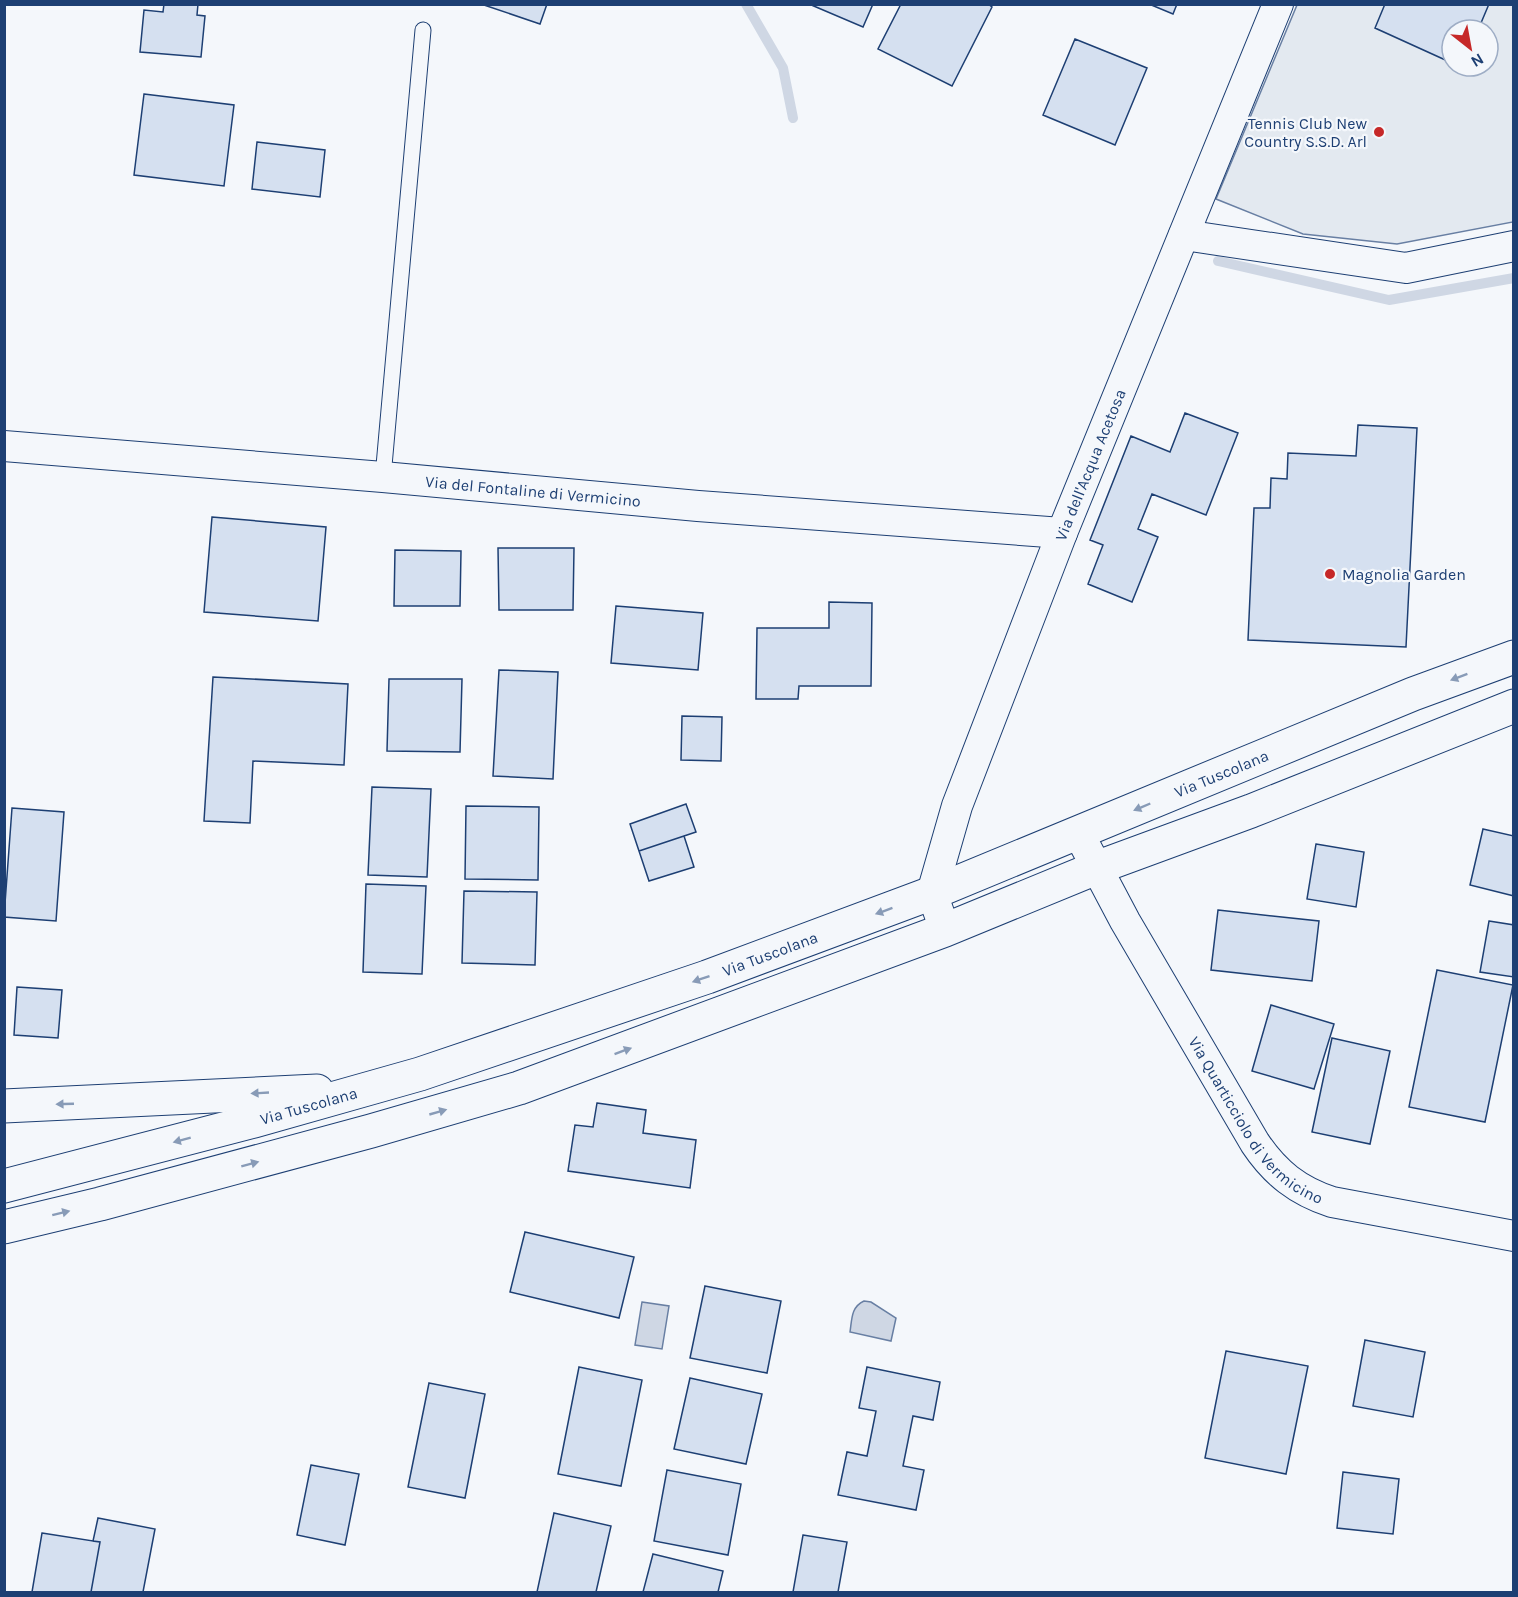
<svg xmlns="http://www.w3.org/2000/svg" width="1518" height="1597" font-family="Karla,sans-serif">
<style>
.green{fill:#e3e9f0;stroke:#687fa3;stroke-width:1.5;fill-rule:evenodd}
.water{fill:#cfd7e4;stroke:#687fa3;stroke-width:1.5}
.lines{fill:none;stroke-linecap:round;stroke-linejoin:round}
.stream{stroke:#cfd7e4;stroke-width:10}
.building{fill:#d5e0f0;stroke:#1d3f73;stroke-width:1.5}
.lane-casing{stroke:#1d3f73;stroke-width:17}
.street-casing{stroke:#1d3f73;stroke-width:32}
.primary-casing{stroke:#1d3f73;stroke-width:35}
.lane{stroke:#f4f7fb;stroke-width:15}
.street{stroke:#f4f7fb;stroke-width:30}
.primary{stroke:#f4f7fb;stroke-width:33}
.oneway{fill:#889bb7}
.poi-dot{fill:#c62828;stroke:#f4f7fb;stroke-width:2}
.labels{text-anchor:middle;stroke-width:4.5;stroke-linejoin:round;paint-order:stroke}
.poi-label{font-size:16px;fill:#1d3f73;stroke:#f4f7fb;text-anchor:end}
.street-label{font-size:16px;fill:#1d3f73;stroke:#f4f7fb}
</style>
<rect width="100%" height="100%" fill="#f4f7fb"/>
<!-- green -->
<path class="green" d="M1297,5H1513V222L1397,244L1303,234L1216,199ZM1452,30H1488V66H1452Z"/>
<!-- water -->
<path class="water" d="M864,1301L871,1302L896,1318L891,1341L850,1332C852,1319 851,1307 864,1301Z
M642,1302L669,1306L662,1349L635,1345Z"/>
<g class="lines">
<!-- stream -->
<path class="stream" d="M746,4L783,68L793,118
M1218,261L1389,300L1514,278"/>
</g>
<!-- building -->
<path class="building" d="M164,4H198L197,15L205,16L201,57L140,52L144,10L163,12Z
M481,4H547L540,24Z
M809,4H873L863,27Z
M901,4H988L992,7L952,86L878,49Z
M1149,4H1177L1173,14Z
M1385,4H1489L1478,30H1452V63L1375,28Z
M1075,39L1147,68L1115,145L1043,115Z
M144,94L234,105L224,186L134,175Z
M257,142L325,150L320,197L252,189Z
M1185,413L1238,433L1206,515L1152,494L1138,529L1158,537L1132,602L1088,584L1103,545L1090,540L1131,436L1170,452Z
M1358,425L1417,428L1406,647L1248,640L1254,508H1270L1271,478L1287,479L1288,453L1356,456Z
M212,517L326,527L318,621L204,612Z
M498,548H574L573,610H499Z
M395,550L461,551L460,606H394Z
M829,602L872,603L871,686H799L798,699H756L757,628H829Z
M616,606L703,613L698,670L611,663Z
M499,670L558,672L553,779L493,776Z
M213,677L348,684L344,765L253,761L250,823L204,821Z
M389,679H462L460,752L387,751Z
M682,716L722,717L721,761L681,760Z
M372,787L431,789L427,877L368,875Z
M686,804L696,832L639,851L630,824Z
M466,806L539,807L538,880L465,879Z
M12,808L64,812L56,921L4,917Z
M1483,829L1514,836V896L1470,885Z
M684,836L694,867L649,881L639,851Z
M1316,844L1364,852L1356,907L1307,899Z
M366,884L426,886L422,974L363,972Z
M464,891L537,892L535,965L462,963Z
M1218,910L1319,921L1312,981L1211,970Z
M1489,921L1514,925V977L1480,972Z
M1437,970L1513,985L1485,1122L1409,1107Z
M17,987L62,990L58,1038L14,1035Z
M1271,1005L1334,1024L1314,1089L1252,1071Z
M1332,1038L1390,1051L1370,1144L1312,1132Z
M597,1103L646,1110L643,1133L696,1140L690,1188L568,1171L575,1125L593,1127Z
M525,1232L634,1257L619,1318L510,1292Z
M705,1286L781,1301L767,1373L690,1358Z
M1365,1340L1425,1352L1413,1417L1353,1406Z
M1226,1351L1308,1366L1286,1474L1205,1458Z
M579,1367L642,1380L621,1486L558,1474Z
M867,1367L940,1382L933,1420L913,1416L903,1466L924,1470L916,1510L838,1495L847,1452L867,1456L876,1411L859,1408Z
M690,1378L762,1394L746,1464L674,1449Z
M429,1383L485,1394L465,1498L408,1487Z
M311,1465L359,1474L345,1545L297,1535Z
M667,1470L741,1484L728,1555L654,1541Z
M1343,1472L1399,1479L1393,1534L1337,1528Z
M554,1513L611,1526L596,1592H537Z
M98,1518L155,1529L143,1592H91L100,1542L93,1541Z
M42,1533L100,1542L91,1592H32Z
M803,1535L847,1542L838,1592H793Z
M653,1554L723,1571L718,1592H643Z"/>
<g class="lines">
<defs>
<path id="lane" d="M383,477L423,30"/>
<g id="street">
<path d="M1184,235L1406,268L1514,246"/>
<path id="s1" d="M4,446L383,477L698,506L1062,533"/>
<path id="s2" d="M1079,834L1125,921L1255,1143C1275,1173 1298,1191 1332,1202L1514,1236"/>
<path id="s3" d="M945,930L932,893L957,806L1062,533L1278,4"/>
</g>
<g id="primary">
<path d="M4,1106L317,1091"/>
<path id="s4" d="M4,1186L254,1121L420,1074L707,977L932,893L1413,694L1514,657"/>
<path d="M4,1227L100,1204L371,1131L519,1088L945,930L1096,868L1251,811L1514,706"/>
</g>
</defs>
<!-- lane casing -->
<use href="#lane" class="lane-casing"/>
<!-- street casing -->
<use href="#street" class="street-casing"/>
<!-- primary casing -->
<use href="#primary" class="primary-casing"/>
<!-- lane -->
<use href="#lane" class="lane"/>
<!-- street -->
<use href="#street" class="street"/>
<!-- primary -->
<use href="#primary" class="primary"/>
</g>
<!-- one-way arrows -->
<defs><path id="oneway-solid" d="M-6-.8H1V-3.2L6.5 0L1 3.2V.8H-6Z" transform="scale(1.5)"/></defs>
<g class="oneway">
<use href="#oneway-solid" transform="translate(1459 677) rotate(159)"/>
<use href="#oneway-solid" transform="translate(1142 807) rotate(157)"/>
<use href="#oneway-solid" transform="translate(884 911) rotate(160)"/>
<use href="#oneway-solid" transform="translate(701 979) rotate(161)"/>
<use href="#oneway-solid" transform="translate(623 1051) rotate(-20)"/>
<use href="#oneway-solid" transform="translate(260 1093) rotate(177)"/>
<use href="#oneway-solid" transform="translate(65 1104) rotate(178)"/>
<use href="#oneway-solid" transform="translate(438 1112) rotate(-16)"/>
<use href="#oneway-solid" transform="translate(182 1140) rotate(165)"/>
<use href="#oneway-solid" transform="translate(250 1164) rotate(-15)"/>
<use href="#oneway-solid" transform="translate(61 1213) rotate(-14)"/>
</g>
<!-- markers -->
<g class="poi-dot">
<circle cx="1379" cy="132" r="6"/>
<circle cx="1330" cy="574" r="6"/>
</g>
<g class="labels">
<!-- poi labels -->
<g class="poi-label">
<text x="1367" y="129">Tennis Club New<tspan x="1367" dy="18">Country S.S.D. Arl</tspan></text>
<text x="1342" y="580" text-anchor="start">Magnolia Garden</text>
</g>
<!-- street labels -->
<g class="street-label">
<text dy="6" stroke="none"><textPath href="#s3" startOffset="496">Via dell'Acqua Acetosa</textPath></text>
<text dy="6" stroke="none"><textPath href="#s1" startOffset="531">Via del Fontaline di Vermicino</textPath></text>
<text dy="6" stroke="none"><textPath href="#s4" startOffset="1287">Via Tuscolana</textPath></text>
<text dy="6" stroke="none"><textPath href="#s4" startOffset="801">Via Tuscolana</textPath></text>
<text dy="6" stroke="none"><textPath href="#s4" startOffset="315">Via Tuscolana</textPath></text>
<text dy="6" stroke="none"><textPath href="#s2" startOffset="339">Via Quarticciolo di Vermicino</textPath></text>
</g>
</g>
<!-- border -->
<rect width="1518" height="1597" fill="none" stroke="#1d3f73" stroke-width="12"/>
<!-- north arrow -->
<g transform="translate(1470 48) rotate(149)"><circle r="28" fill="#f4f7fb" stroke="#9eadc5" stroke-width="1.5"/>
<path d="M0-4.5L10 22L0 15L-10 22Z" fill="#c62828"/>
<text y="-9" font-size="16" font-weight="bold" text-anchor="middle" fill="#1d3f73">N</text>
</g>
</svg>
